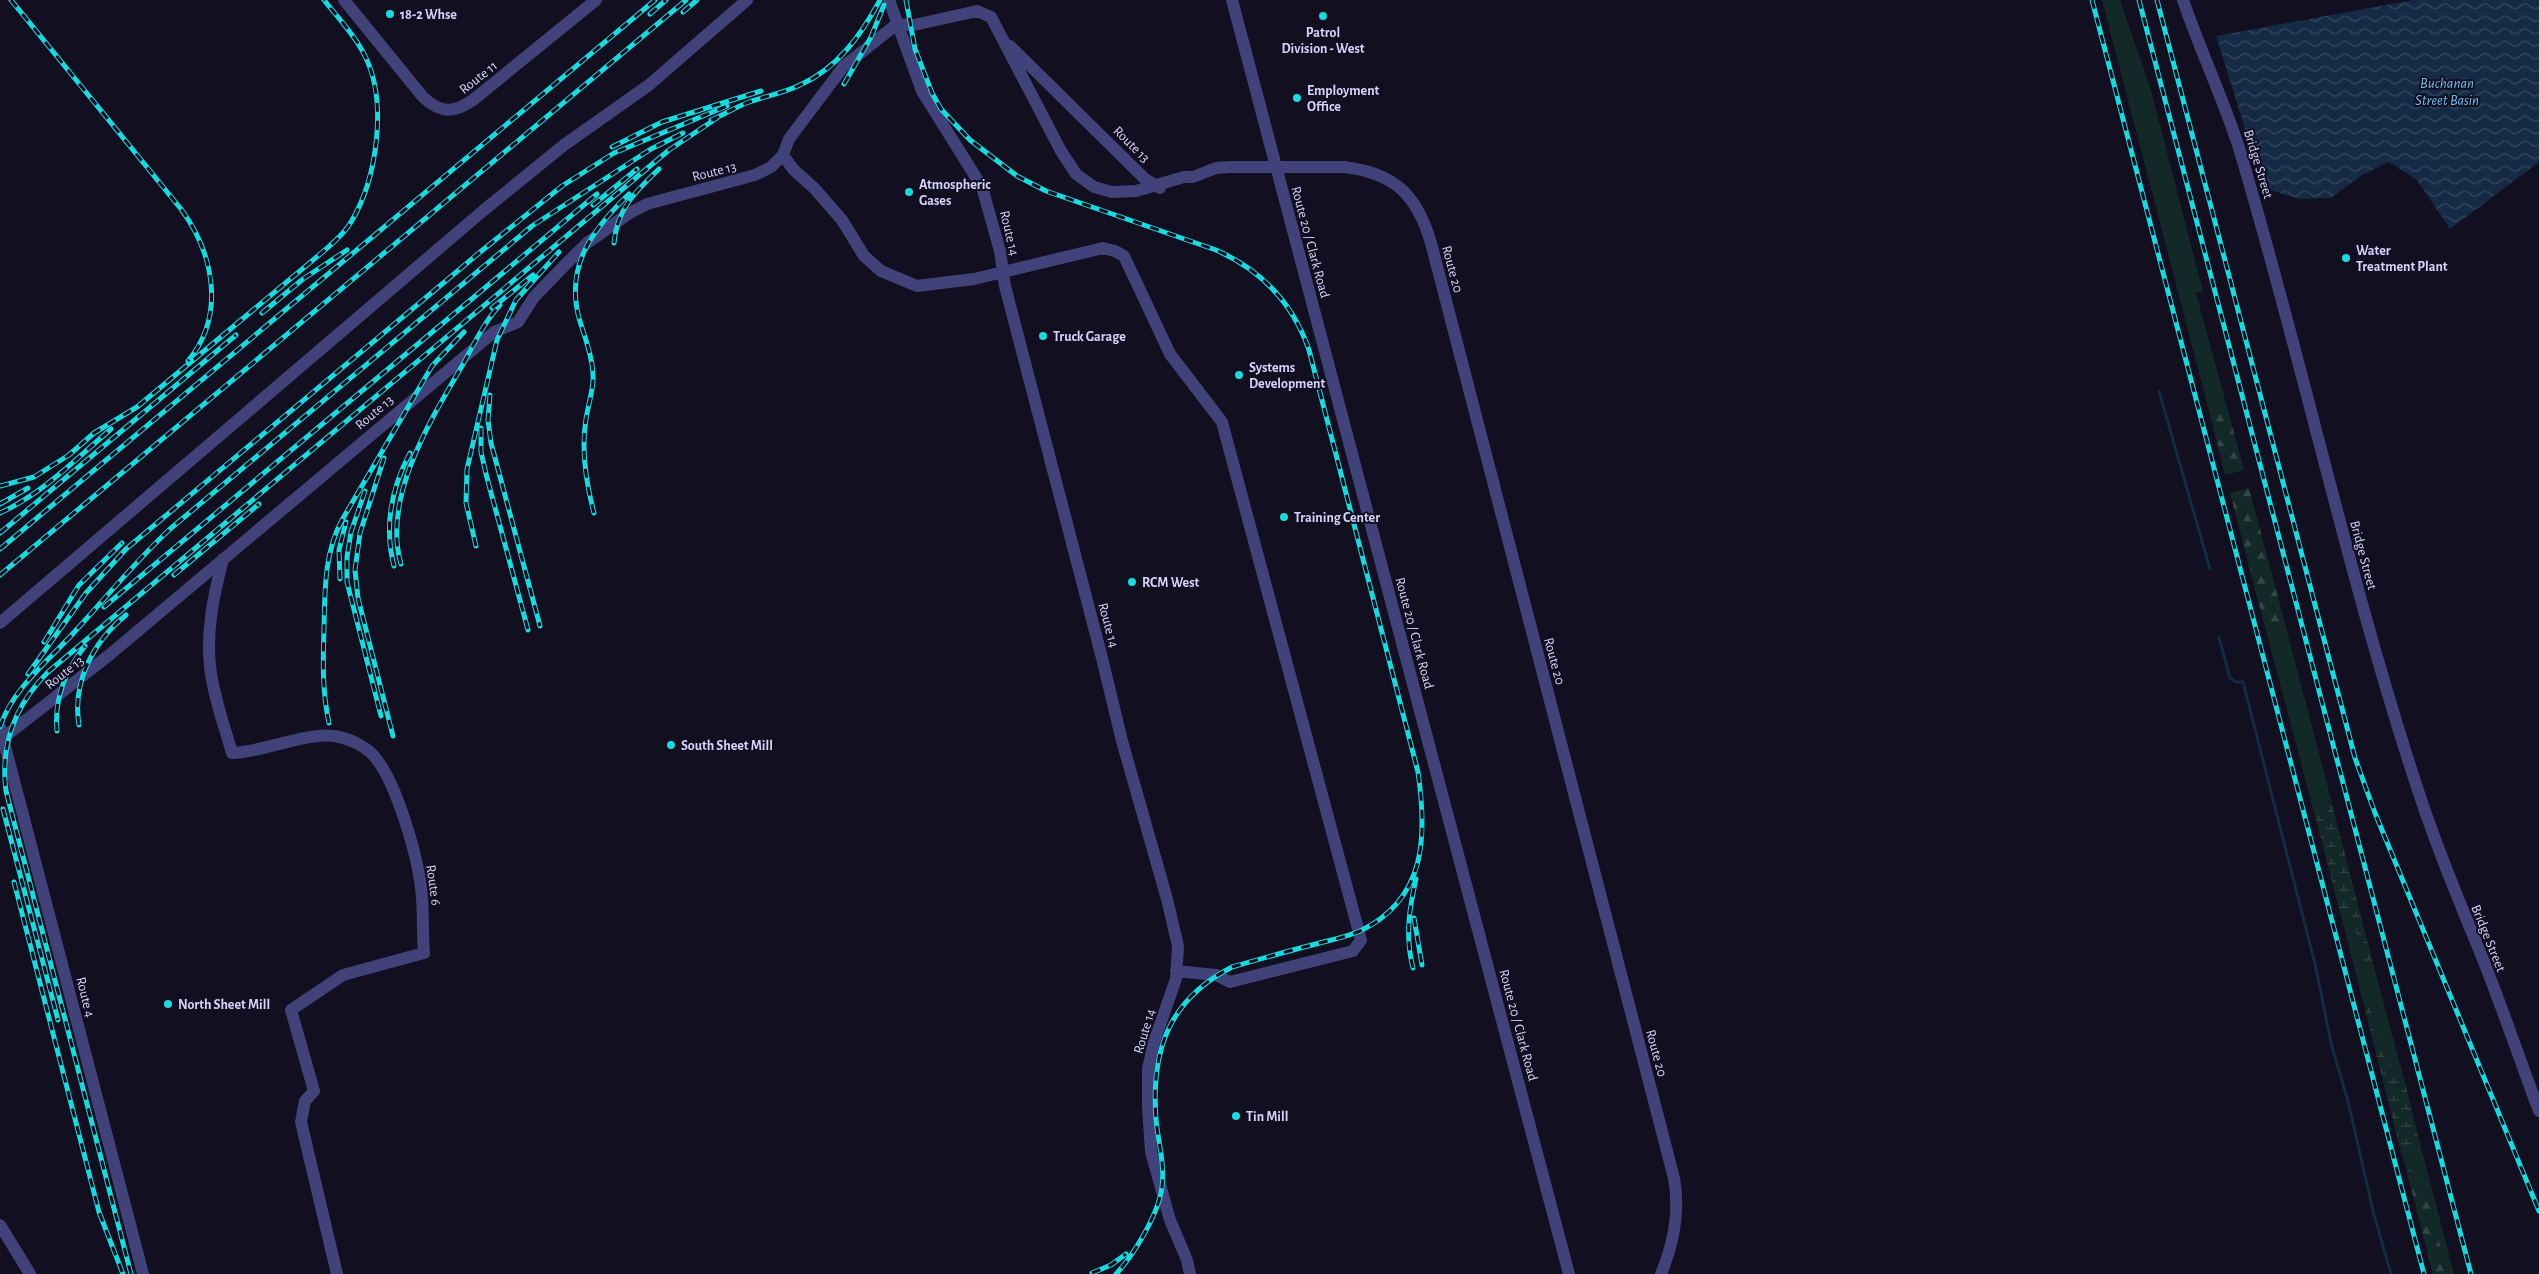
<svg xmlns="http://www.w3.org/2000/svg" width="2539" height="1274" font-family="'Alegreya Sans',sans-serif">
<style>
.green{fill:#132927}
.forest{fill:url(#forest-firs)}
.wetland{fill:url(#wetland-marsh)}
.water{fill:url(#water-waves)}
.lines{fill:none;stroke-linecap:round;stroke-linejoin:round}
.stream{stroke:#152a44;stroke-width:3}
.minor{stroke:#404279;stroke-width:12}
.rail-casing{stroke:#1ad9df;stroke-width:5}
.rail{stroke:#110f20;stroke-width:3;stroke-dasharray:9;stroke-linecap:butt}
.poi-dot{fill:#1ad9df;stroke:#110f20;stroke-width:2}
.labels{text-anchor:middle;stroke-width:4;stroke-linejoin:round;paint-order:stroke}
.poi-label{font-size:14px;font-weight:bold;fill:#d5d3fa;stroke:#110f20;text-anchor:start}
.street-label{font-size:14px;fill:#d5d3fa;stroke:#110f20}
.water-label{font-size:15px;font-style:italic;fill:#6dbcee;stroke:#110f20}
</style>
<defs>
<pattern id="forest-firs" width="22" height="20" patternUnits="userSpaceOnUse" patternTransform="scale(1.25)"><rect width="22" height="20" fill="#132927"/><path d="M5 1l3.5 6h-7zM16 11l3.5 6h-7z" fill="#344747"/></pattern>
<pattern id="wetland-marsh" width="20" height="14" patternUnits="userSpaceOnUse" patternTransform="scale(1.25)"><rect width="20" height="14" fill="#132927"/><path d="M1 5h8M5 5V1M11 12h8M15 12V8" fill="none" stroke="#344747"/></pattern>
<pattern id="water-waves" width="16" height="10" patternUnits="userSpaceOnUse" patternTransform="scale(1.25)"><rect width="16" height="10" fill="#152a44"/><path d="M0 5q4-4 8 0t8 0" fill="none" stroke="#364860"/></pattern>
</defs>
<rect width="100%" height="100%" fill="#110f20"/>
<!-- green -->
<path class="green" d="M2102,0H2120L2150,87L2203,291L2196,293L2232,425L2222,413L2210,415Z
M2286,627L2332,803L2327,800L2323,788L2320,792L2328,815L2325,820L2320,816H2315L2266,631Z
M2347,911L2351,912L2365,967L2369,970L2373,963L2403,1075C2389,1068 2380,1049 2376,1035C2373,1025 2376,1018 2370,1008L2364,1006L2341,916Z
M2421,1147L2454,1274H2446L2431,1202L2418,1172L2406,1169L2400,1148L2408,1151H2417Z"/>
<!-- forest -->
<path class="forest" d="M2215,413H2222L2232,425L2244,470L2225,475L2210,415Z
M2249,488L2286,627L2266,631L2230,493Z
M2406,1169L2418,1172L2431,1202L2446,1274H2433Z"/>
<!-- wetland -->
<path class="wetland" d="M2323,787L2327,800L2332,804L2373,963L2369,971L2365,967L2351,912H2347L2341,916L2315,816H2320L2325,820L2328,815L2320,792Z
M2364,1006L2370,1008C2376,1018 2373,1025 2376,1035C2380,1049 2389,1068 2403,1075L2421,1147L2417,1151H2408L2400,1148Z"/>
<!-- water -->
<path class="water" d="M2413,0H2539V162L2450,229L2417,180L2389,162L2362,175L2331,198L2299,199L2267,189L2255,161L2216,36Z"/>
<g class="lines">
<!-- stream -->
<path class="stream" d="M2159,391L2210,569
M2219,637L2230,678L2236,682H2243L2315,964L2332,1047L2348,1101L2373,1211L2391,1274"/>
<!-- minor -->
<path class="minor" d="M344,0L423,97C441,114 454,113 473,100L596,0
M889,0L922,91L982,187L1000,251L1005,286L1102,658L1122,741L1167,899L1178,946L1176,979L1154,1042L1148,1069V1106L1151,1152L1170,1220L1187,1260L1190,1274
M1232,0L1569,1274
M2183,0C2200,50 2223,98 2239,148C2302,358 2347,573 2415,781C2434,841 2458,898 2482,957C2502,1007 2520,1060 2539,1111
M1010,46L1145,179L1160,188
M223,559C214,594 206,630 210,666C213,695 224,725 232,753C264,752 306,732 334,736C348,738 364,745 374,756C396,781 417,854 421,888C424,910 422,932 424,953L343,975L291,1010L314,1091L305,1101L301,1122L337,1274
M0,623L484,210L564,145L649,85L747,0
M0,727L143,1274
M3,738L108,656L494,332L518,322L534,297L566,264L587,243L628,214L647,204L755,175L771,167L783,155
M1176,971L1216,975L1230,982L1353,951L1361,940L1222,422L1170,354L1124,256L1115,251L1103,248L974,279L917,286L881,271L864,256L842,220L815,189L793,169L783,155L789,139L844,66L897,24L914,25L977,11L991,17L1061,151L1076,174L1094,187L1112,192L1136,191L1184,177H1193L1216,168L1230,167H1344C1395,173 1417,195 1431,243L1674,1178C1680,1211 1674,1243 1661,1274
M0,1225L30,1274"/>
<defs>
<path id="rail" d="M11,0L181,209C214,254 226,315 188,361
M906,0L915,49L932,93L941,109L970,140L1017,176L1046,191L1216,250C1261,270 1293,303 1309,350L1418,772C1427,835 1427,899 1360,931C1346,937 1331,940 1316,944C1288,951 1260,959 1232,967C1168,1000 1151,1051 1156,1119C1158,1142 1165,1164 1162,1187C1159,1213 1134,1255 1116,1274
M2092,0L2424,1274
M2139,0L2471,1274
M2157,0L2355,758L2375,813L2539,1211
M683,12L697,0
M650,14L666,0
M844,84L871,37L884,5
M711,120C723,115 736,107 749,102C766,96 784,93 800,85C838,68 861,35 880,0
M612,147L662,122L761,91
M593,205L637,169
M614,243C617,209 635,192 659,169
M492,308L533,275
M262,313L303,279L347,250
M490,395L488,420L491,443L540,626
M481,428V452L486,474L528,630
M384,458L360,533L355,570L358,598L393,736
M0,486L34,477L69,455L94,433L137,407L325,250C334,242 345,233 351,222C377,179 388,102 365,56C355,35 338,18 324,0
M365,491L351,532L347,557V582L381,716
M0,504L28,488
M0,513C42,494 76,459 111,429
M594,513C586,483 581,450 586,419C588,406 592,394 593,381C594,360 585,338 579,318C565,265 593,229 629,194
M0,533L236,335
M476,546L466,503L467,469L497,340L516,300L559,252
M0,549L655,0
M401,564C382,498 430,421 462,366C473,346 484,322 500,305
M394,566C384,527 391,489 410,453
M0,575L686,0
M174,575L259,504
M340,579L339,550L346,522
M104,607L597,194
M44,642L79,585L122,543
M28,674L86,593L126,549L479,253L562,186L614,153L727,106
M329,723C322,691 323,660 324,628C325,590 324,554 342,520L432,366L464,332
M79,725C72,682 93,642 126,615
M0,727C13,687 51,659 78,628C108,595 137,560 170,529L532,226L651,149L683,133
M57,731C54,698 65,671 85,646
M3,809L58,1020
M14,882L99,1212L123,1274
M1414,918L1422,965
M1413,968C1405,936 1409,910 1416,879
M1092,1273L1111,1265L1126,1254
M131,1274L6,791C0,744 15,705 48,672L669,150L717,118"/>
</defs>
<!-- rail casing -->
<use href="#rail" class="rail-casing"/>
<!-- rail -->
<use href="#rail" class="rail"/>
</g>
<!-- markers -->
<g class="poi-dot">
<circle cx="390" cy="14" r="5"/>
<circle cx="1323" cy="16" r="5"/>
<circle cx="1297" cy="98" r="5"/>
<circle cx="909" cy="192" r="5"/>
<circle cx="2346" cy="258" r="5"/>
<circle cx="1043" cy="336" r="5"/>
<circle cx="1239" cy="375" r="5"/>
<circle cx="1284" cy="517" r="5"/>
<circle cx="1132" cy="582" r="5"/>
<circle cx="671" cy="745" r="5"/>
<circle cx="168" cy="1004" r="5"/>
<circle cx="1236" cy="1116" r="5"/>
</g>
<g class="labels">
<!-- poi labels -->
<g class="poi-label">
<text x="400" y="19">18-2 Whse</text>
<text x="1323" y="37" text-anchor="middle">Patrol<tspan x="1323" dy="16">Division - West</tspan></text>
<text x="1307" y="95">Employment<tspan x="1307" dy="16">Office</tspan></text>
<text x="919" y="189">Atmospheric<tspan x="919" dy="16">Gases</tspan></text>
<text x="2356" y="255">Water<tspan x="2356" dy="16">Treatment Plant</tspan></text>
<text x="1053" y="341">Truck Garage</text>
<text x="1249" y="372">Systems<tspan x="1249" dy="16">Development</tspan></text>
<text x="1294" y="522">Training Center</text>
<text x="1142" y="587">RCM West</text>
<text x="681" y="750">South Sheet Mill</text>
<text x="178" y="1009">North Sheet Mill</text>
<text x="1246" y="1121">Tin Mill</text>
</g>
<!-- street labels -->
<g class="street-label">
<text transform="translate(478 77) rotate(-38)" y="5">Route 11</text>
<text transform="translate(1132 144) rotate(45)" y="5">Route 13</text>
<text transform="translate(2259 164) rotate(73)" y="5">Bridge Street</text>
<text transform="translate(714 171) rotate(-14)" y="5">Route 13</text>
<text transform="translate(1010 233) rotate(77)" y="5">Route 14</text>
<text transform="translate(1311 242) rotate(75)" y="5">Route 20 / Clark Road</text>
<text transform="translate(1453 269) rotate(75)" y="5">Route 20</text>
<text transform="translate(374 412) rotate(-40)" y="5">Route 13</text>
<text transform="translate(2364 555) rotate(75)" y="5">Bridge Street</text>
<text transform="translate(1109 625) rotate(75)" y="5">Route 14</text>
<text transform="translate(1415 633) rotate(75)" y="5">Route 20 / Clark Road</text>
<text transform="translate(1555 661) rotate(75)" y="5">Route 20</text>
<text transform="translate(64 672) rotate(-38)" y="5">Route 13</text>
<text transform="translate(434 885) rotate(82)" y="5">Route 6</text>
<text transform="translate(2489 938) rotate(68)" y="5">Bridge Street</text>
<text transform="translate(86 997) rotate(76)" y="5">Route 4</text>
<text transform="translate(1519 1025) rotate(75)" y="5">Route 20 / Clark Road</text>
<text transform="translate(1144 1031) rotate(-73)" y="5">Route 14</text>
<text transform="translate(1657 1053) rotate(75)" y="5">Route 20</text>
</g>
<!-- water labels -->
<g class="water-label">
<text x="2447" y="88">Buchanan<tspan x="2447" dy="17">Street Basin</tspan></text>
</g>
</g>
</svg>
